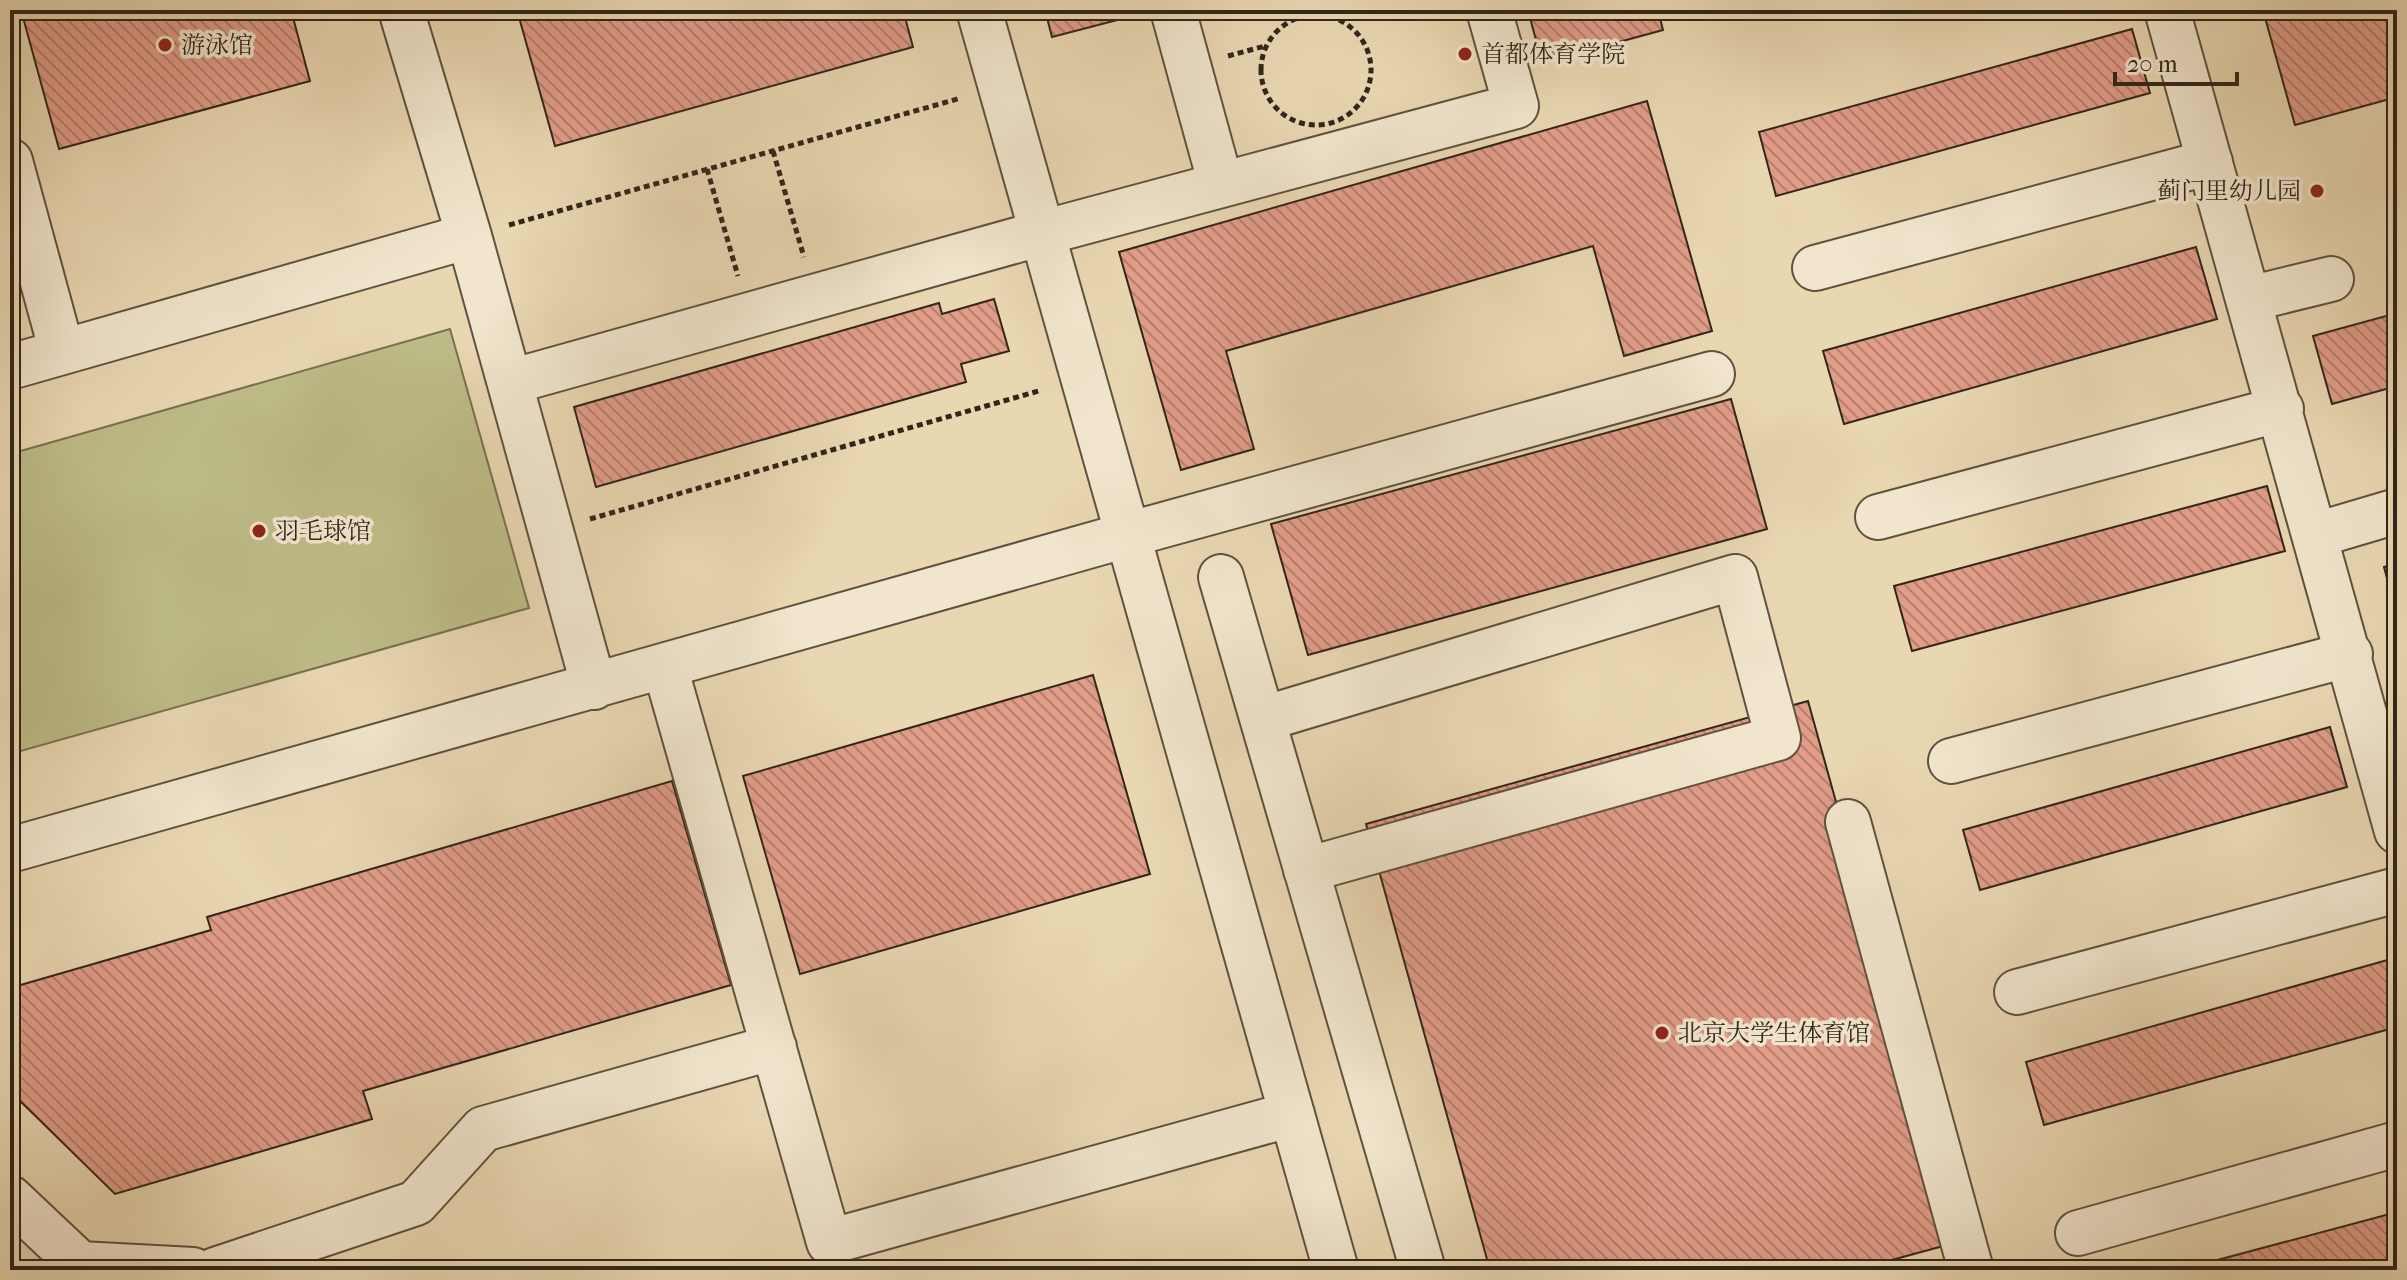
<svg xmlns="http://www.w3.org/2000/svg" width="2407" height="1280" font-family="'IM FELL French Canon','Noto Serif SC',serif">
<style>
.pitch{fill:#bdbc88;stroke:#777151;stroke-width:2}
.building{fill:url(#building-back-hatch);stroke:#31261a;stroke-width:2}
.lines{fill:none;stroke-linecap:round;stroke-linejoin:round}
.minor-casing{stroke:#5f5240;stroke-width:48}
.path{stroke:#31261a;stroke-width:5;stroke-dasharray:6 4;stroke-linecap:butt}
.minor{stroke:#f1e5cd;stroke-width:44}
.poi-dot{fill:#8f2418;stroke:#f1e5cd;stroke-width:3}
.labels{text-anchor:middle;stroke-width:7;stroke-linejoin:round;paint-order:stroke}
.poi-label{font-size:24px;fill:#31261a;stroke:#f1e5cd;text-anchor:start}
</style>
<defs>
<pattern id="building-back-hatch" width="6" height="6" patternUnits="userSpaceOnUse" patternTransform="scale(2)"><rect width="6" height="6" fill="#e19c88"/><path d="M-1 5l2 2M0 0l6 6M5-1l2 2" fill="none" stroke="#b77f6e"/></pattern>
</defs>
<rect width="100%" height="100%" fill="#e9d7b2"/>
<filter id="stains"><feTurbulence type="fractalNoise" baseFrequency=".0025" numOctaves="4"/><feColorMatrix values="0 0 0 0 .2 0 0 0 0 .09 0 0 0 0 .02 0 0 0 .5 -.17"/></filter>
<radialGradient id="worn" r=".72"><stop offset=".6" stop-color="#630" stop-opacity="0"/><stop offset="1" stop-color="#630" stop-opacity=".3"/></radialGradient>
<!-- pitch -->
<path class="pitch" d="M450,329L529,608L10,754V454Z"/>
<!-- building -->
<path class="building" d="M21,10H291L310,81L59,149Z
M517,10H903L913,47L555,146Z
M1045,10H1152V11L1052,37Z
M1528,10H1658L1663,30L1542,63Z
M2278,10H2397V97L2295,125L2264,14Z
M2132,29L2150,93L1776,196L1759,132Z
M1647,101L1712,331L1624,356L1593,246L1226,351L1254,449L1181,470L1119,252Z
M2196,247L2217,319L1844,424L1823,351Z
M994,299L1009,351L961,364L966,382L596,487L574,407L939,303L942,314Z
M2397,313V386L2332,404L2313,336Z
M1731,399L1767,529L1308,655L1271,524Z
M2267,486L2285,551L1912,651L1894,586Z
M2397,563V617L2384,567Z
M1093,675L1150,874L800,974L743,776Z
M1808,701L1958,1242L1855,1270H1490L1366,824Z
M2330,727L2347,787L1980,890L1963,830Z
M672,781L731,985L363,1091L372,1119L115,1194L10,1091V988L211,930L207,917Z
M2391,959L2397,981V1027L2044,1125L2026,1062Z
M2397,1212V1270H2180Z"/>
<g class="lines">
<defs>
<path id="minor" d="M401,10L469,236L594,687
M979,10L1336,1270
M1173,10L1221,185
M2167,10L2397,831
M10,161L62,352
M1815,268L2210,162
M2249,299L2331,279
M10,367L469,236
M510,382L1042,233L1516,106L1489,10
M1878,517L2281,409
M2316,535L2397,511
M1221,577L1423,1270
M665,667L829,1242L1292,1114
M1263,719L1735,577L1778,738L1306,870
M1951,761L2350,654
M1848,822L1971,1270
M10,850L1127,535L1712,374
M2017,992L2397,890
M10,1198L80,1264L193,1270
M2078,1233L2397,1144
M215,1270L416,1203L483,1129L774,1047"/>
</defs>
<!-- minor casing -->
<use href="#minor" class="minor-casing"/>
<!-- path -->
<path class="path" d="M1261 70a55 55 0 1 1 110 0a55 55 0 1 1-110 0Z
M1228,56L1265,46
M773,151L804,257
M707,169L738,276
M509,225L961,98
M590,519L1042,390"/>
<!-- minor -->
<use href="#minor" class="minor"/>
</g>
<!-- markers -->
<g class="poi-dot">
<circle cx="165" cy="45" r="8"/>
<circle cx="1465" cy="54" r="8"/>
<circle cx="2317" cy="191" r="8"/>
<circle cx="259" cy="531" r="8"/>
<circle cx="1662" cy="1033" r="8"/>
</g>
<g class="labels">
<!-- poi labels -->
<g class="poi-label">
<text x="181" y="53">游泳馆</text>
<text x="1481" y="62">首都体育学院</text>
<text x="2301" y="199" text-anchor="end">蓟门里幼儿园</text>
<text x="275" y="539">羽毛球馆</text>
<text x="1678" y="1041">北京大学生体育馆</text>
</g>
</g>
<!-- margin -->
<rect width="2407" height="1280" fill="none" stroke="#e9d7b2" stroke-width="40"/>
<rect x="12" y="12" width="2383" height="1256" fill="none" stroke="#31261a" stroke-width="4"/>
<rect x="20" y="20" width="2367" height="1240" fill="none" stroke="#31261a" stroke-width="2"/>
<!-- scale -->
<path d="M2115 72v12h122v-12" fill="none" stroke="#31261a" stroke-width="4"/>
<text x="2127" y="72" font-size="24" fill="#31261a" stroke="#f1e5cd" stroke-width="6" paint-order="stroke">20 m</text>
<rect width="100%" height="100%" filter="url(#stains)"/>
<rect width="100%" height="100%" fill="url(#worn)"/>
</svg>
